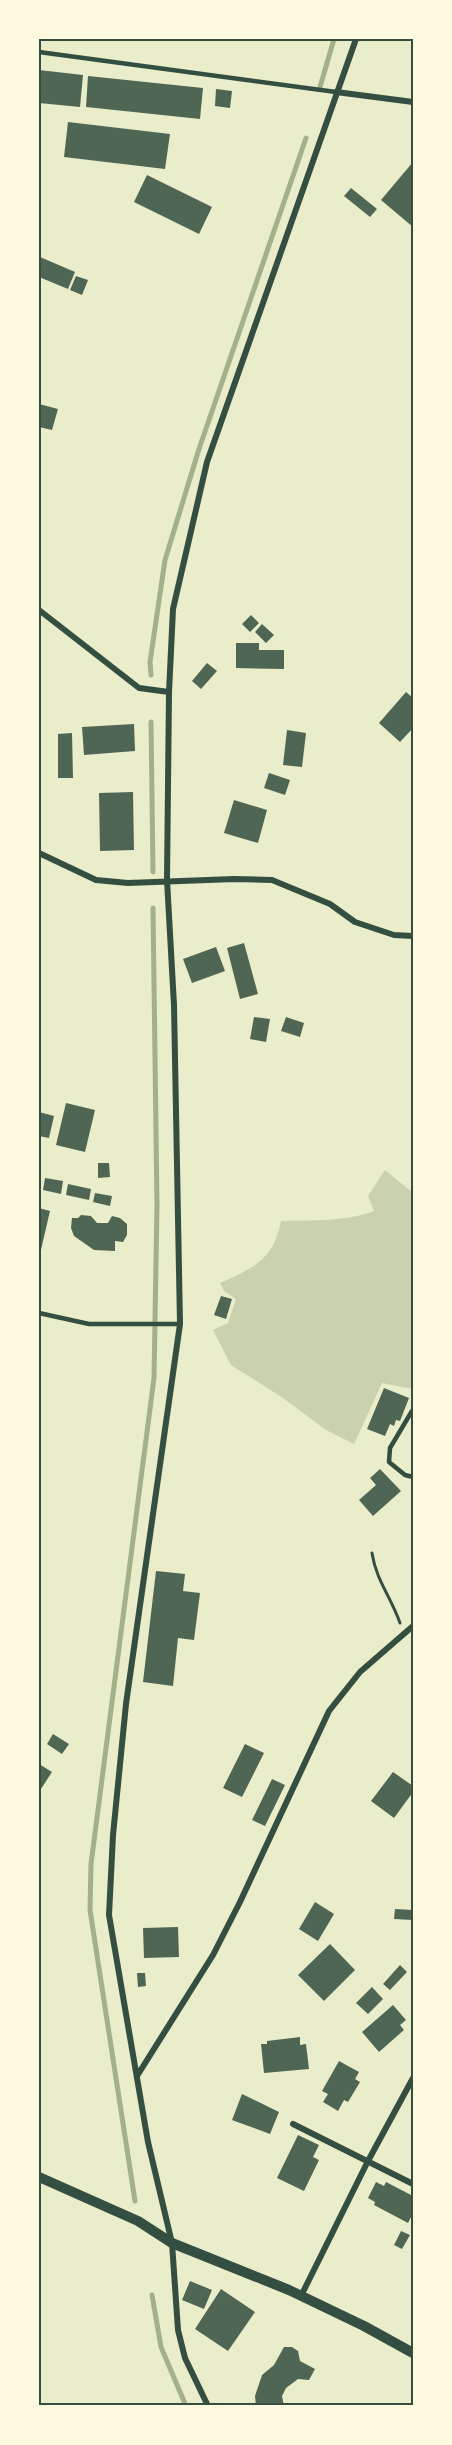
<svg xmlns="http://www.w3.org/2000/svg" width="452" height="2445" font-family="'Archivo Narrow',sans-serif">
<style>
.green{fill:#cad2ad}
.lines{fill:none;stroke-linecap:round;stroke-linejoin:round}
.stream{stroke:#a3b18a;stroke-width:5}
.building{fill:#4f6655}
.path{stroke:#344e41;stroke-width:3}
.service{stroke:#344e41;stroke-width:4.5}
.minor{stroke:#344e41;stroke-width:6}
.tertiary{stroke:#344e41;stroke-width:10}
.neatline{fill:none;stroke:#344e41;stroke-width:2}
</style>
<rect width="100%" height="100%" fill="#e9edc9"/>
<!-- green -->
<path class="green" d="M385,1170L413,1193V1389L382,1383L354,1444L326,1430L283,1398L231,1365L213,1330L228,1323L236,1299L224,1291L220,1283C254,1268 274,1259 281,1221C313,1220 345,1222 374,1211L368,1196Z"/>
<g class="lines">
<!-- stream -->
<path class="stream" d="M320,87L334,39
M151,675L150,662L165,560L199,449L306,138
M151,722L153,872
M135,2201L90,1910L91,1864L154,1378L157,1205L153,908
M152,2295L161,2347L186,2406"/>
</g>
<!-- building -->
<path class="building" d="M39,70L83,75L80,107L39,103Z
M88,76L203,88L200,119L86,107Z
M216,89L232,91L230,108L215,106Z
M68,122L170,134L165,169L64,157Z
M413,162V227L381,200Z
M147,175L212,207L199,234L134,202Z
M351,188L377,209L370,217L344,196Z
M40,257L75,272L68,289L39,277Z
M76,276L88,280L82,295L70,290Z
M39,404L58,409L52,430L39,427Z
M251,615L259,623L250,632L242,624Z
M262,624L274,635L266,643L255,632Z
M236,643H259V650H284V669L236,668Z
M207,663L217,671L201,689L192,681Z
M406,692L413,698V728L400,742L379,723Z
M134,724L135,751L84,755L82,727Z
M287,730L306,733L302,767L283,765Z
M72,733L73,778H58V734Z
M269,773L290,780L285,795L264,788Z
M133,792L134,850L100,851L99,793Z
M234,800L267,810L258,843L224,833Z
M244,943L258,994L240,999L227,948Z
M216,947L225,971L192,983L183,959Z
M254,1017L270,1019L266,1042L250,1039Z
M286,1017L304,1023L300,1037L281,1031Z
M66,1103L95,1110L85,1152L56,1145Z
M39,1112L54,1116L49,1138L39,1136Z
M98,1163H109L110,1177L98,1178Z
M45,1178L63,1181L61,1194L43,1190Z
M68,1184L91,1189L89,1200L66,1195Z
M95,1193L112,1196L110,1206L93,1202Z
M39,1208L50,1211L40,1254H39Z
M81,1215L91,1216L97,1223H108L112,1216L120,1218L127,1224V1235L123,1242L115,1241V1251L94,1250L74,1236L71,1228L72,1218H78Z
M221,1296L232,1299L226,1319L214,1315Z
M384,1388L409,1398L400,1421L396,1420L394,1426L390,1424L385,1436L367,1429Z
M380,1469L401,1491L373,1516L359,1500L376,1485L370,1478Z
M156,1571L185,1574L183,1591L200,1593L194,1640L178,1638L173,1686L143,1682Z
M53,1734L69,1744L62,1754L47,1744Z
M245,1744L264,1753L242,1797L223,1788Z
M39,1764L52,1772L39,1792Z
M393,1772L413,1786V1792L394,1818L371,1801Z
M272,1779L285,1785L265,1826L252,1820Z
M315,1902L334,1914L318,1941L299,1929Z
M395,1909L413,1910V1920L394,1919Z
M178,1927L179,1957L144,1958L143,1928Z
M330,1944L355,1970L324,2001L298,1975Z
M400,1965L407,1972L390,1990L383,1984Z
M137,1973H145L146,1986L138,1987Z
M372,1987L383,1999L368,2014L356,2003Z
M393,2005L406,2020L400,2025L404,2030L379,2052L362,2032Z
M300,2037V2045L306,2044L309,2069L264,2073L261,2044H267V2041Z
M339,2061L359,2072L355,2079L360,2082L348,2102L344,2100L338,2111L323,2102L328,2094L322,2091Z
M242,2094L279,2112L270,2134L232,2120Z
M298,2135L319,2145L313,2157L319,2160L304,2191L277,2178Z
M376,2182L384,2186L386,2182L413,2196V2213L408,2223L374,2205L375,2202L368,2198Z
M401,2231L410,2235L402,2249L394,2245Z
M190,2281L212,2290L204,2309L182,2300Z
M221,2289L255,2312L228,2351L195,2329Z
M284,2347H292L298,2351L300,2361L315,2369L309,2380L298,2379L286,2388L282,2396L284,2406H256L255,2396L262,2375L274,2365Z"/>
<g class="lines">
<!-- path -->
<path class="path" d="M372,1553C376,1580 391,1597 400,1623"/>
<!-- service -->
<path class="service" d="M39,52L336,92
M39,1313L89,1324H180
M412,1411L390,1448L389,1462L405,1475L413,1477"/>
<!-- minor -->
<path class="minor" d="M336,92L413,102
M39,610L139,688L169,692
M39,853L96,880L128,883L234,879L272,880L330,904L355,922L394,935L413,936
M137,2076L213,1955L240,1902L329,1711L360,1672L413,1626
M293,2124L413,2184
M301,2296L368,2161L413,2078
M208,2406L185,2358L178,2330L172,2243L148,2142L109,1915L113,1835L126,1704L180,1324L174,1005L167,880L169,692L173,609L207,462L356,39"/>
<!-- tertiary -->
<path class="tertiary" d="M39,2177L138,2221L172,2243L289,2290L364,2326L413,2353"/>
</g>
<!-- border -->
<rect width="452" height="2445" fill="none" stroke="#fefae0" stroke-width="81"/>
<rect x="40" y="40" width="372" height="2364" class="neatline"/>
</svg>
